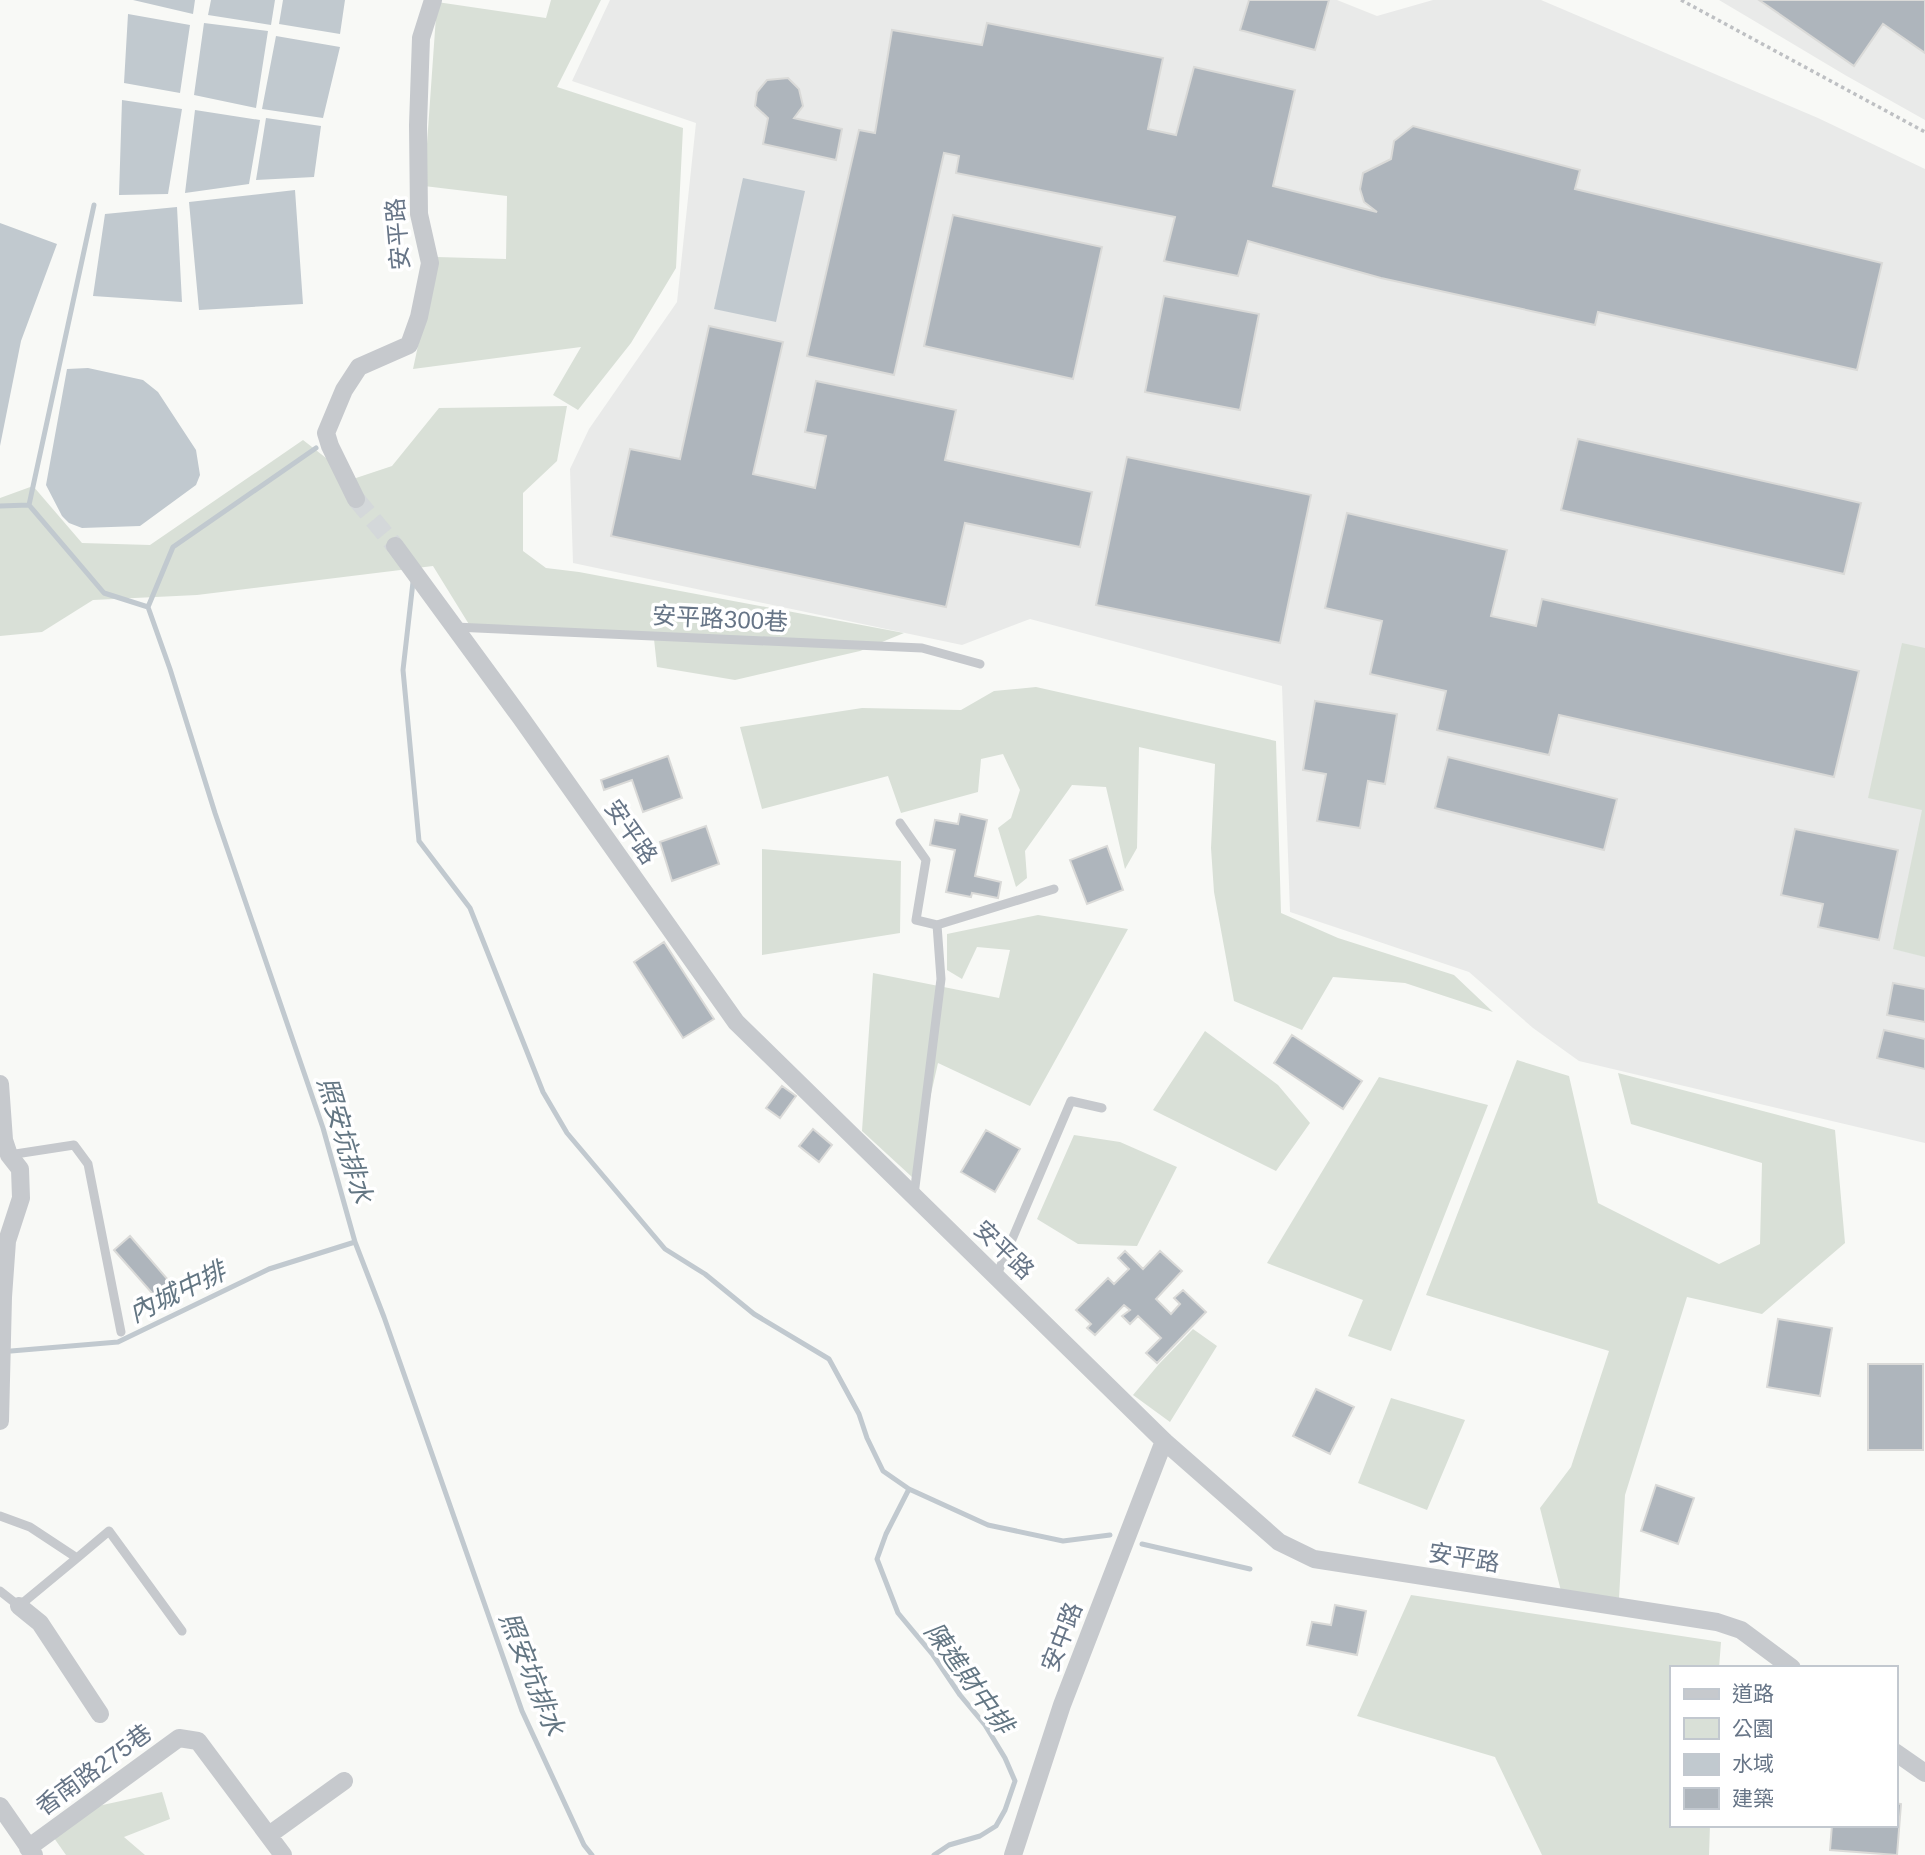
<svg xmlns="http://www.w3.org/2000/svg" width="1925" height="1855" font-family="Arial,'Noto Sans TC',sans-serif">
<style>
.built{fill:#e9eae9}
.green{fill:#d9e0d7}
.water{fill:#c1c9cf}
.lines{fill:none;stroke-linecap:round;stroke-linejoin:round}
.stream{stroke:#c1c9cf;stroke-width:5}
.building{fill:#aeb5bc;stroke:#dadad8;stroke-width:2}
.minor-tunnel{stroke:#d4d8da;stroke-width:18;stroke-dasharray:18 9;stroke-linecap:butt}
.path{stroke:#bec0c3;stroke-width:3.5;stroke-dasharray:3.5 3.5;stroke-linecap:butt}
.service{stroke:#c6c9cd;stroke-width:9}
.minor{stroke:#c6c9cd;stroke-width:18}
.labels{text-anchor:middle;stroke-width:7;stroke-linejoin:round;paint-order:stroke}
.street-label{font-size:24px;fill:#677587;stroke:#fff}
.water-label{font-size:26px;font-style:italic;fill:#637683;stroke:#fff}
</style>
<rect width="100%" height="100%" fill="#f8f9f6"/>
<!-- built -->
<path class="built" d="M610,0H1337L1377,16L1433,0H1541L1818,118L1925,169V1143L1579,1061L1533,1028L1469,972L1290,912L1282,686L1030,619L962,645L573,563L570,469L589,429L677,302L696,123L572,81Z
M1719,0H1925V120L1845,75Z"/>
<!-- green -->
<path class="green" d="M551,0H601L557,87L683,128L676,268L631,343L578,410L553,395L581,347L413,369L437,257L506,259L507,196L424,186L437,2L546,18Z
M567,406L557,461L523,493V551L546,568L579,572L904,633L860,651L735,680L657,667L654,639L470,626L433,566L197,595L93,600L42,632L0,636V498L33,486L82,543L150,545L303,440L353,479L392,466L439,408Z
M1902,643L1925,648V957L1893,949L1922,810L1868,798Z
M1036,687L1276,741L1281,913L1338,938L1454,975L1493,1012L1405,983L1333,977L1302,1030L1234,1001L1214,892L1211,848L1215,764L1139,747L1137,848L1125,869L1106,787L1072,785L1025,851L1027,878L1016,887L998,828L1011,818L1020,790L1003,754L981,759L978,792L901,813L888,776L762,809L740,727L862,708L961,710L994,691Z
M762,849L901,861L900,933L762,955Z
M1038,915L1128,929L1030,1106L938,1063L912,1177L862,1131L873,973L999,998L1010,950L977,947L962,979L947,970V934Z
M1205,1031L1278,1085L1310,1123L1276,1171L1153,1110Z
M1517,1060L1569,1076L1598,1203L1719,1264L1760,1244L1762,1163L1631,1124L1618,1073L1835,1130L1845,1243L1762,1314L1687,1297L1625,1495L1619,1598L1561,1591L1540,1508L1571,1467L1609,1351L1426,1295Z
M1379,1077L1488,1105L1391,1351L1348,1336L1363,1300L1267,1263Z
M1074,1135L1120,1142L1177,1167L1137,1246L1078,1244L1037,1219Z
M1193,1329L1217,1346L1170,1422L1133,1395L1159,1364Z
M1391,1398L1465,1420L1427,1510L1358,1483Z
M1411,1595L1721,1642L1719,1668H1671V1825H1710L1709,1855H1542L1495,1757L1357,1716Z
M162,1792L170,1819L124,1837L145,1855H66L54,1838L98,1806Z"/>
<!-- water -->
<path class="water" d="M133,0H195L193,14Z
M211,0H275L271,25L208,15Z
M283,0H345L340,34L279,24Z
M128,14L190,25L180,93L124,83Z
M204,23L268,31L256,108L194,95Z
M276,36L340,47L323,118L262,109Z
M122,100L182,109L168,194L119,195Z
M195,110L260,120L249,184L185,193Z
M266,118L321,126L314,177L256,180Z
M743,178L805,191L776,322L714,309Z
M295,190L303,304L199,310L189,202Z
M177,207L182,302L93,296L105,214Z
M0,223L57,244L21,341L0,446Z
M88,368L143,380L158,392L196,450L200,475L196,485L140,526L82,528L69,523L62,516L46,485L67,369Z"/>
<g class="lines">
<!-- stream -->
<path class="stream" d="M29,505L94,205
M0,506L29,505L104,593L148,607L170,669L215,813L323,1128L355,1242L384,1317L522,1711L584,1845L592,1855
M413,582L403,670L419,841L470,908L543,1092L567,1133L665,1249L705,1274L754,1314L829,1359L859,1414L867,1438L883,1471L909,1489L988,1525L1063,1541L1110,1535
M148,607L173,547L316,448
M11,1351L118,1342L269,1269L355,1242
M909,1489L886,1534L877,1559L898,1613L933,1655L960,1695L985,1725L1005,1758L1015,1781L1005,1810L996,1826L980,1836L949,1845L934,1855
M1142,1544L1250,1569"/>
</g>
<!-- building -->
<path class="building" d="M1249,0H1329L1315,50L1240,30Z
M1759,0H1925V53L1883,24L1854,66Z
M987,23L1163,58L1148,129L1176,135L1194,67L1295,90L1273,186L1377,212L1364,202L1360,189L1363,173L1391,159L1394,141L1413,126L1580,170L1575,189L1882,263L1857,370L1598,312L1595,325L1381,278L1248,241L1238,276L1164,261L1175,217L956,173L959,156L944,153L894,375L807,356L859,130L875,133L892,30L982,45Z
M788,78L799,89L803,106L794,118L842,129L836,160L763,144L768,118L755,106L757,92L767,80Z
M953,215L1102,247L1073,379L924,346Z
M1164,296L1259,314L1240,410L1145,392Z
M709,326L783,342L753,474L815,488L826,436L805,432L816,381L956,410L945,460L1092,492L1080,547L965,523L946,607L611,536L630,449L680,459Z
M1578,439L1861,503L1844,574L1561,510Z
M1127,457L1311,495L1280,643L1096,605Z
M1347,513L1507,550L1491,616L1536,626L1542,599L1859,671L1834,777L1559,715L1549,755L1437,730L1446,691L1370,674L1382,621L1325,608Z
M1315,701L1397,714L1385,784L1368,781L1360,828L1317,821L1326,774L1303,770Z
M668,756L682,798L643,812L632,780L604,790L601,780Z
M1448,757L1617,799L1604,850L1435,808Z
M960,814L987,820L975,876L1001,882L998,898L972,893L971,897L946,892L955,850L930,845L935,820L958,824Z
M706,826L719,864L672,881L660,842Z
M1795,829L1898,850L1879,940L1818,927L1823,904L1781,895Z
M1107,846L1123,890L1087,904L1070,860Z
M664,942L714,1019L683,1038L634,962Z
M1893,983L1925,989V1022L1887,1015Z
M1884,1030L1925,1039V1069L1877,1058Z
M1292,1035L1362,1081L1343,1109L1274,1063Z
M782,1086L796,1096L780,1118L766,1108Z
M813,1129L832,1145L819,1162L799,1146Z
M986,1130L1020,1149L995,1192L961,1172Z
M130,1236L175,1288L160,1302L114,1250Z
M1125,1251L1143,1269L1160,1251L1182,1271L1156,1299L1171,1314L1180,1304L1174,1298L1183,1290L1206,1312L1157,1363L1146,1353L1161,1338L1138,1316L1130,1324L1122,1316L1130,1310L1124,1305L1095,1335L1087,1328L1091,1324L1076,1310L1108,1278L1114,1284L1129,1269L1118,1258Z
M1778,1319L1832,1328L1820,1396L1767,1387Z
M1868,1364H1923V1450H1868Z
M1316,1389L1354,1407L1330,1454L1293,1436Z
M1656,1485L1694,1498L1678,1544L1641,1531Z
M1335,1605L1366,1611L1357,1655L1307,1645L1312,1622L1331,1625Z
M1895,1803L1901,1804L1897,1855L1830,1850L1832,1825H1895Z"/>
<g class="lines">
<!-- minor-tunnel -->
<path class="minor-tunnel" d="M356,499L395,546"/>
<!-- path -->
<path class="path" d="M1681,0L1925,132"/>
<!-- service -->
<path class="service" d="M455,627L922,648L980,664
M900,823L926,860L916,920L937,925
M9,1155L74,1145L88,1164L121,1332
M914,1195L941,979L937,925L1054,889
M996,1277L1071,1101L1102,1108
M0,1516L30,1527L77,1558L19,1606L0,1591
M77,1558L109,1531L182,1631"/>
<!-- minor -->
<path class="minor" d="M356,499L330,446L326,433L344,390L359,367L409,345L419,317L430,263L419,214L418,125L421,38L433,0
M395,546L521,718L736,1022L1164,1441L1279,1542L1314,1559L1717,1622L1741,1630L1792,1668
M0,1084L4,1140L9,1155L20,1169L21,1198L7,1241L3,1297L0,1421
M19,1606L40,1623L100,1714
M1895,1752L1925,1773
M0,1806L34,1855
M269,1835L344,1781
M28,1848L179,1738L198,1741L283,1855
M1013,1855L1062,1705L1164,1441"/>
</g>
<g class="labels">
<!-- street labels -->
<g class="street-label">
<text transform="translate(398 234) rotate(-95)" y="8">安平路</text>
<text transform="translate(720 619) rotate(3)" y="8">安平路300巷</text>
<text transform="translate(631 832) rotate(55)" y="8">安平路</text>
<text transform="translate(1004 1250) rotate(44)" y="8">安平路</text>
<text transform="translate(1464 1558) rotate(9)" y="8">安平路</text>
<text transform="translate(1062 1637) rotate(-69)" y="8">安中路</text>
<text transform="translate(94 1770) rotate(-36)" y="8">香南路275巷</text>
</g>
<!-- water labels -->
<g class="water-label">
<text transform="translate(345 1140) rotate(73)" y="9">照安坑排水</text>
<text transform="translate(177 1292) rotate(-26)" y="9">內城中排</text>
<text transform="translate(532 1674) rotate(68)" y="9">照安坑排水</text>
<text transform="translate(969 1678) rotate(54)" y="9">陳進財中排</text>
</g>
</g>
<!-- legend -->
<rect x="1670" y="1666" width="228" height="161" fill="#ffffff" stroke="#c2c8cf" stroke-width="2"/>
<rect x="1684" y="1689" width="35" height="10" fill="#c6c9cd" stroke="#c2c8cf" stroke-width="2"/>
<text x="1732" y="1701" font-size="21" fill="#677587">道路</text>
<rect x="1684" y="1718" width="35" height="21" fill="#d9e0d7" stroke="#c2c8cf" stroke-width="2"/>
<text x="1732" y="1736" font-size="21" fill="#677587">公園</text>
<rect x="1684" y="1754" width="35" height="21" fill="#c1c9cf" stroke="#c2c8cf" stroke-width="2"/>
<text x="1732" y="1771" font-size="21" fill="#677587">水域</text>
<rect x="1684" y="1788" width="35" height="21" fill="#aeb5bc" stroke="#c2c8cf" stroke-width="2"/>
<text x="1732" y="1806" font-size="21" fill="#677587">建築</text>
</svg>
